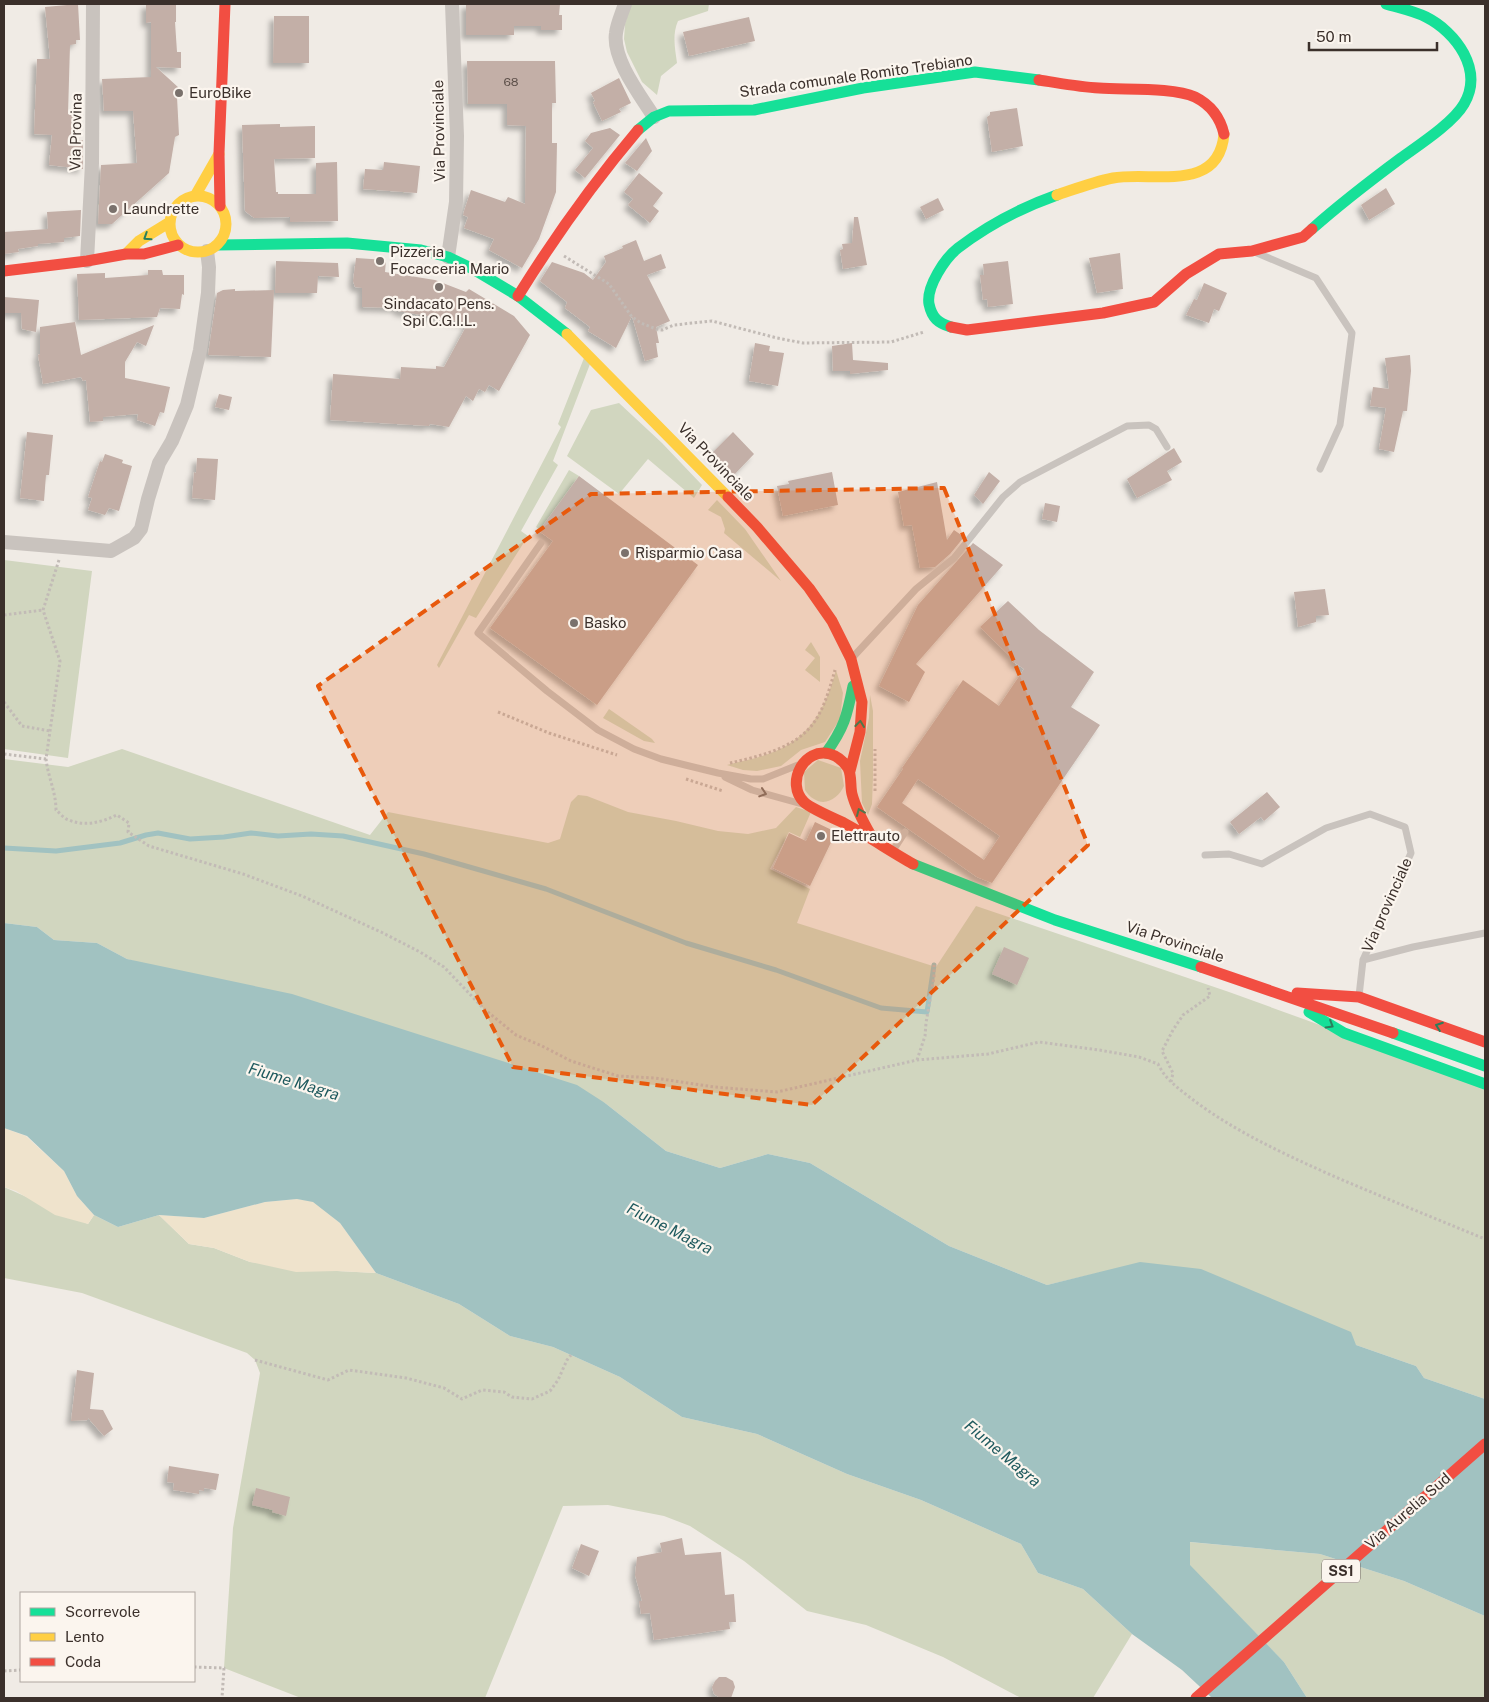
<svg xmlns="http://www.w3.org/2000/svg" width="1489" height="1702" font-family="'Public Sans',sans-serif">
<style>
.green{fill:#d1d6bf}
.sand{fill:#efe3cc}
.water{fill:#a1c2c1}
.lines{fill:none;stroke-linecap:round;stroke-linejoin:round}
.stream{stroke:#a1c2c1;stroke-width:5}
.building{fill:#c3afa7;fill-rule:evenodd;filter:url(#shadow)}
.path{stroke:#c2bbb6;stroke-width:3;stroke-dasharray:2.5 2.5;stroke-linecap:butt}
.lane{stroke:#c9c3be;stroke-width:7}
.street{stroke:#c9c3be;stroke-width:14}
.fast{stroke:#16e098;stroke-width:11}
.slow{stroke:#ffcf43;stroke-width:11}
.jam{stroke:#f24e42;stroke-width:11}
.oneway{stroke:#2a7f5c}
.oneway2{stroke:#7b726d}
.marked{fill:#e8590c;fill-opacity:0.2;stroke:#e8590c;stroke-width:4;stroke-dasharray:10 6;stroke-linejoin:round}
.poi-dot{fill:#7a716c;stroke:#fbf5ee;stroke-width:2}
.labels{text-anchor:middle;stroke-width:4.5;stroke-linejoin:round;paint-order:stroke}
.number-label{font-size:12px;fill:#5d504a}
.shield{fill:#fbf5ee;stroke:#756b66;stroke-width:1}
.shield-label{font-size:14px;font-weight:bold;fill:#3b302b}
.street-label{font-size:15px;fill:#3b302b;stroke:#fbf5ee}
.poi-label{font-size:15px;fill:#3b302b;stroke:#fbf5ee;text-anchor:start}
.water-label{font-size:16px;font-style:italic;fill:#1f5a5e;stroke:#fbf5ee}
</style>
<defs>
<filter id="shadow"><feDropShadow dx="-4.5" dy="4.5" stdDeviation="2.5" flood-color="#0004"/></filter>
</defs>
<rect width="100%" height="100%" fill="#f0ebe5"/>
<!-- green -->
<path class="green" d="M631,4H709L708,11L678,21C672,35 675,48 677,63L661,76L657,95L642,82L627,52L624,39L625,24Z
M584,358L590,364L553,461L558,465L521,531L528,536L476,618L469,615L439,668L437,665L561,427L558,424Z
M619,403L662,443L702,485L694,498L648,459L619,494L567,456L591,410Z
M569,470L579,476L540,530L536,527Z
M717,500L745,529L781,581L724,533L725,529L721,517L708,510Z
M4,560L92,571L68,758L4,749Z
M811,642L820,657V682L805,670L815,658L805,650Z
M836,670L843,693L840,719L825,742L801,750L781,766L757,771L743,770L727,765C740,761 755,759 768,754C809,740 825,710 836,670Z
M870,695L873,711V777L872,804L868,815L862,803L860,761L869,718Z
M609,709L652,739L655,743L644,741L603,718Z
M122,749L370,835L388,812L548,843L560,839L571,802L578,795L587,796L628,812L676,821L718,831L748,834L776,828L796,807L811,812L800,837L789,832L770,869L810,889L797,923L936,967L976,906L1229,992L1485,1085V1399L1424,1378L1416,1366L1356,1345L1102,1272L1047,1285L949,1246L810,1163L768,1154L720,1168L666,1151L605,1103L127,959L97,943L54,940L37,927L4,923V759L68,767Z
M818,760L841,768L844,786C839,797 826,807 814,799C810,797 807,793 805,790L804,772Z
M4,1187L88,1224L94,1215L118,1227L159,1215L189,1244L214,1248L250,1262L337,1271L376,1273L459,1304L510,1336L553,1347L620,1377L682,1417L757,1434L847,1474L921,1500L1021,1544L1038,1573L1083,1589L1132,1634L1093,1698H1021L943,1657L866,1625L807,1611L744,1561L690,1526L664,1516L608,1505L563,1506L485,1698H301L224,1668L233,1528L260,1373L255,1360L247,1353L82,1293L4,1278Z
M1189,1542L1320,1554L1404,1581L1485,1616V1698H1307L1284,1662L1189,1565Z"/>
<!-- sand -->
<path class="sand" d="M4,1128L26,1136L64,1171L77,1196L94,1215L88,1224L55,1215L16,1191L4,1187Z
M297,1199L313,1201L340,1223L376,1273L337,1271L296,1272L250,1262L214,1248L189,1244L159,1215L204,1218L265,1202Z"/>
<!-- water -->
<path class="water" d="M4,923L37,927L54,940L97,943L127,959L292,994L577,1085L605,1103L666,1151L720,1168L768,1154L810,1163L949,1246L1047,1285L1140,1262L1201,1269L1351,1332L1356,1345L1416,1366L1424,1378L1485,1399V1616L1404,1581L1320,1554L1190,1542V1565L1284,1662L1307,1698H1212L1182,1670L1132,1634L1083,1589L1038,1573L1021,1544L921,1500L847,1474L757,1434L682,1417L620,1377L553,1347L510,1336L459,1304L376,1273L340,1223L313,1202L297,1199L265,1202L204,1218L159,1215L118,1227L94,1215L77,1196L64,1171L27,1136L4,1128Z"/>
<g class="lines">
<!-- stream -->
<path class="stream" d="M4,848L56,851L120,843L146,835L158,833L190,839L224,837L251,833L278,836L311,834L343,836L424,854L546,889L686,943L776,970L881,1008L927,1012L934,965"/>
</g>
<!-- building -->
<path class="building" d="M78,4L80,40H76V44L70,45L68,114L79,115L78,140H83V169L49,165L52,135L34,134L37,59H50L45,7Z
M146,4H176V22H175L177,52H181V68L156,67L179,88L174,94L177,97L179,135L175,137L169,173L112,224H98L101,165L137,163L133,111H104L102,79L151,77V22L146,23Z
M466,4H560L559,15H562V30H541V26H514V35H466Z
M274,16H309V63H273Z
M749,17L755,41L689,56L683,32Z
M467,61H555L556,103H552V143H557L556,192L539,239L522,268L489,250L494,239L464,228L468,217L463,215L464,211L471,190L505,202L508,197L525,204L526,126L507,125V104H468Z
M619,78L631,103L619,109L621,112L602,121L593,102L595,101L591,93Z
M1017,108L1023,146L992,152L987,117L990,115V112Z
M280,124V127L315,126V158L274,159L276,192H278V194H316V163L337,162L338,221L290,222V217L254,218L245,211L242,125Z
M610,128L620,135L585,178L575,170L593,148L585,141L591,133Z
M646,138L652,151L637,171L625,163Z
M384,162L420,166L417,193L363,189L365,169L383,170Z
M639,173L663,193L653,206L659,211L650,223L628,205L633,199L624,192Z
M1386,188L1395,204L1369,220L1361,205Z
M938,198L944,210L926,219L920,207Z
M81,210L80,236L64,238V242L38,244V246L18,249L19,252L4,254V232L48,229L47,212Z
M854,217H858L867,265L843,269L840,250L843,249L842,244L852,243Z
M636,240L644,261L661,254L666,268L647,275L670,321L656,327L659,343H656L658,357L645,361L632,316L616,348L588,331L590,327L565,308L567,302L540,281L552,262L584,273L593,280L606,262L604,256L623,248L622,246Z
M1120,253L1123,289L1097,293L1089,258Z
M356,258L386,260L385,272L435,280L466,292L469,289L514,316L530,335L499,391L489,385L485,392L479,389L473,401L466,396L449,427L430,424L429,426L330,420L333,374L400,379L401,367L436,369V366L444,367L468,323L398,311V308L362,307V288L355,287L353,281Z
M276,261L338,263L339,277L318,276L317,293H275Z
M1008,261L1013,304L988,307L987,299L983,300L980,275H984L983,264Z
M148,270H162L163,275H184V295L182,294L180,309L160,308L157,317L79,320L77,274L105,273V278L148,275Z
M1204,283L1227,293L1219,311L1214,309L1209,323L1186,315L1194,299L1197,300Z
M235,289V291L274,290L271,357L208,355L217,293L223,290Z
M4,297L39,300L36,332L22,329L21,313H4Z
M75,322L81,355L154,325L146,346L137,342L125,362V378L170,387L164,413L160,412L155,426L137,420L138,414L103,417V421L90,422L86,380L83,381L81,377L43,384L38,355L40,354V327Z
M755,343L770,346L769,351L784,353L778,386L749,381Z
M852,343L853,360L888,363V370L850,374V371H833L832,346Z
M1410,355L1411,371L1407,411H1403L1394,452L1379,449L1386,408L1370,406L1373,387L1389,389L1385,358Z
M219,394L232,397L229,410L215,407Z
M27,432L53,435L49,475H46L44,501L20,498Z
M733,432L754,454L734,475L712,453Z
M1174,448L1182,462L1167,471L1172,480L1137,498L1127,479Z
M105,454L123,460L122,463L132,466L119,511L109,508L105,515L88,510L92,498L88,497L100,461L102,462Z
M197,458L218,459L215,500L192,498L194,472L196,473Z
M832,472L838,505L783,516L777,486L789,484L788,481Z
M989,472L1000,481L983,504L974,495Z
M579,476L698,565L597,705L490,628L553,541L539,531Z
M937,482L947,540L954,530L964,537L950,554L935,567L920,568L912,525L904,526L898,492Z
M1045,503L1060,506L1057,522L1042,519Z
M973,543L1003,565L916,664L925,672L909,702L879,686L918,605Z
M1325,589L1329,615L1316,616V622L1298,627L1294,592Z
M1008,601L1039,630L1094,672L1071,707L1100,725L992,883L977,877L877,807L903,769L902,768L963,680L999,706L1024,669L1012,661L1013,659L980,627ZM918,779L1000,836L984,860L902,803Z
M1267,792L1280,807L1264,821L1261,817L1239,834L1230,822Z
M815,822L836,832L810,886L773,868L789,833L806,841Z
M1004,947L1029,958L1017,985L992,974Z
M77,1370L94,1373L90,1409L103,1410L113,1429L104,1436L88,1418V1420L71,1421Z
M169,1466L219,1474L216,1490L204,1488V1491L199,1490V1494L173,1490L174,1483L167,1482Z
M256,1488L290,1497L286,1516L272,1512L273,1510L252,1505Z
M682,1538L685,1555L721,1552L725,1595L734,1594L736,1622H729L730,1629L654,1640L650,1613L641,1614L639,1601H642L635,1575L637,1557L662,1552L660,1543Z
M581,1544L599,1551L589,1576L572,1568Z
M719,1677H726L733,1681L735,1687L731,1698H720L714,1694L712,1687L715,1681Z"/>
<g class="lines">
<!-- path -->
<path class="path" d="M564,256L609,284L632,317L641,323L656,329L662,330L674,325L712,321L777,338L803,343L891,342L924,332
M59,560L43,610L60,661L46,759C48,777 56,792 56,810C60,813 64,819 69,820C85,827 102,822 117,815L129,823L128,832L149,846L243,874L302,896L383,933L420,952L444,967L483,1008L516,1035L542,1046L571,1061L618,1076L655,1078L714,1087L777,1092L917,1060L988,1054L1039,1042L1099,1050L1139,1057L1158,1064C1165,1079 1179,1089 1192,1099C1234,1131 1282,1153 1331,1175C1382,1197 1434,1218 1485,1239
M4,615L43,610
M4,702L22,726L50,731
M498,712L549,733L617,755
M4,754L46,759
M730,763C760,756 797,748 815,721C825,706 830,687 835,670
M686,779L723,791
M875,791V749
M917,1060L925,1036L926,1023L934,977V965
M1171,1082L1173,1073L1162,1051L1173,1030L1183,1015L1210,996L1208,988
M255,1360L328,1380L349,1370L406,1378L444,1388L462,1399L482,1390L504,1392L512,1397L532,1399L550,1391L558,1380L567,1360L571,1355
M194,1667L224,1668L222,1698
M4,1671L21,1670"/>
<!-- lane -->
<path class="lane" d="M1257,253L1316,278L1352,333L1340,425L1320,469
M541,543L478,633L547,691L598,730L634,749L661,759L718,773L751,779H763L798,765
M853,657L916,589L954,558L1003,497L1020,482L1127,426L1149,425L1156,429L1167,447
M725,777L752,790L802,804
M892,852L905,832
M1205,855L1229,854L1262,864L1326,828L1370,814L1405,827L1411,853L1363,960L1359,996
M1363,960L1413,947L1485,933"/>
<!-- street -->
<path class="street" d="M625,4C622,13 617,24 616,33C612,59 640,95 654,117
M448,257L456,202L457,136L452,4
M87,261L92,163L93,4
M4,542L111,551L134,538L141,529L148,499L159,463L172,441L187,405L200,350L208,293L209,267L207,251"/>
<!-- fast -->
<path class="fast" d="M638,130L654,117L669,111L754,110L863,88L975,72L1039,80
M1312,229C1340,204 1370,181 1401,158C1419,145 1453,123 1464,104C1484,70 1456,32 1426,17C1414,11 1399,8 1386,4
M218,245L347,243L421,250L448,257L473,269L518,296L567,334
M951,327C938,323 932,318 929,304C926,287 945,258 958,248C987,226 1023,207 1057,195
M826,753C844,728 847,716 853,686
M913,864L1055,920L1201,967
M1309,1012L1344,1033L1485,1084
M1393,1033L1485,1066"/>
<!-- slow -->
<path class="slow" d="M1057,195C1075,189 1093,182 1113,178C1152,171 1219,194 1224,134
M170 224a28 28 0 1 1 56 0a28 28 0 1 1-56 0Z
M195,196L219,154
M126,254L139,241L170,222
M567,334L728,497"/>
<!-- jam -->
<path class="jam" d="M1039,80C1059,83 1079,87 1099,88C1124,90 1174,87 1195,97C1211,105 1220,117 1224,134
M220,206L219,153L225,4
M4,271L87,261L126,254H144L178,245
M518,296C554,238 594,182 638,130
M951,327L967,330L1103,313L1154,302L1186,274L1219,254L1252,251L1303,237L1312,229
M728,497L757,527L809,588L832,621L851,659L862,702L860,732L850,771
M873,839C865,825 856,810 852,794C850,786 852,776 848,768C844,762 837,756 830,754C804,747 785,783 804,802C810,808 835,819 844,823C868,836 890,851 913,864
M1201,967L1393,1033
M1297,993L1359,997L1485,1042
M1196,1698L1485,1444"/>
</g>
<!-- one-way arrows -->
<defs><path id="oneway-chevron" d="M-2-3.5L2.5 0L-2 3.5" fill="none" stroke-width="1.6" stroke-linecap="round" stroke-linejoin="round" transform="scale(1.25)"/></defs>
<g class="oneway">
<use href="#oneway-chevron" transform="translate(147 237) rotate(147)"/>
<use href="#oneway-chevron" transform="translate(860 724) rotate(-83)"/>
<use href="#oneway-chevron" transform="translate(860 812) rotate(-113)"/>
<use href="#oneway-chevron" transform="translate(1330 1025) rotate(31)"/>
<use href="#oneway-chevron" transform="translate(1439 1026) rotate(-160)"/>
</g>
<use class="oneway2" href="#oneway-chevron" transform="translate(763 793) rotate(18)"/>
<!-- marked area -->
<path class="marked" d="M944,488L1088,845L812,1105L513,1067L318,686L591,494Z"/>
<!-- markers -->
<g class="poi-dot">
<circle cx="179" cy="93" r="5"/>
<circle cx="113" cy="209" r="5"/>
<circle cx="380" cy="261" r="5"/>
<circle cx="439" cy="287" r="5"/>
<circle cx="625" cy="553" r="5"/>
<circle cx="574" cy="623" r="5"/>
<circle cx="821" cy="836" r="5"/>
</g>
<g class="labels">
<!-- number labels -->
<g class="number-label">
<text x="511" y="86">68</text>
</g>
<!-- shield labels -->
<rect class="shield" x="1322" y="1559.5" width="38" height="23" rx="4"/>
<g class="shield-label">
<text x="1341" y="1576">SS1</text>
</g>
<!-- street labels -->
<g class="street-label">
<text transform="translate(856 76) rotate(-8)" y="5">Strada comunale Romito Trebiano</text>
<text transform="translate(439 131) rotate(-91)" y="5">Via Provinciale</text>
<text transform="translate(76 132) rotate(-89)" y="5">Via Provina</text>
<text transform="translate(716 462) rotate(46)" y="5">Via Provinciale</text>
<text transform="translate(1387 905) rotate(-66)" y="5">Via provinciale</text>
<text transform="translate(1175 942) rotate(18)" y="5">Via Provinciale</text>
<text transform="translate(1408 1511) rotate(-41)" y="5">Via Aurelia Sud</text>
</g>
<!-- poi labels -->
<g class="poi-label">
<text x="189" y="98">EuroBike</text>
<text x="123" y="214">Laundrette</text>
<text x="390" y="257">Pizzeria<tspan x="390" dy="17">Focacceria Mario</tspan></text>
<text x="439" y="309" text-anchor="middle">Sindacato Pens.<tspan x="439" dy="17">Spi C.G.I.L.</tspan></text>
<text x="635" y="558">Risparmio Casa</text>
<text x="584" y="628">Basko</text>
<text x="831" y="841">Elettrauto</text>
</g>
<!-- water labels -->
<g class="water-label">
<text transform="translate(294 1081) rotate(17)" y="6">Fiume Magra</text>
<text transform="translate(670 1228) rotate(27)" y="6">Fiume Magra</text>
<text transform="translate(1003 1453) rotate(40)" y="6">Fiume Magra</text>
</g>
</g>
<!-- border -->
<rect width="1489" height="1702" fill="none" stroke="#3b302b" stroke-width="10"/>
<!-- legend -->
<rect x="20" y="1592" width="175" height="90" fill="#fbf5ee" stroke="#aea6a0"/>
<rect x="30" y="1608" width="25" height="8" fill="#16e098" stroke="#aea6a0"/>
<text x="65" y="1617" font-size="15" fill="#3b302b">Scorrevole</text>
<rect x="30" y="1633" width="25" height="8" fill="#ffcf43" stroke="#aea6a0"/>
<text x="65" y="1642" font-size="15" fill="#3b302b">Lento</text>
<rect x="30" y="1658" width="25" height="8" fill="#f24e42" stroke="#aea6a0"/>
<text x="65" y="1667" font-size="15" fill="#3b302b">Coda</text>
<!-- scale -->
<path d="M1309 42v8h128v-8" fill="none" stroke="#3b302b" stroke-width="2.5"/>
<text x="1316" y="42" font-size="15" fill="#3b302b" stroke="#fbf5ee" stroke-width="4" paint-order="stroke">50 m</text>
</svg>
